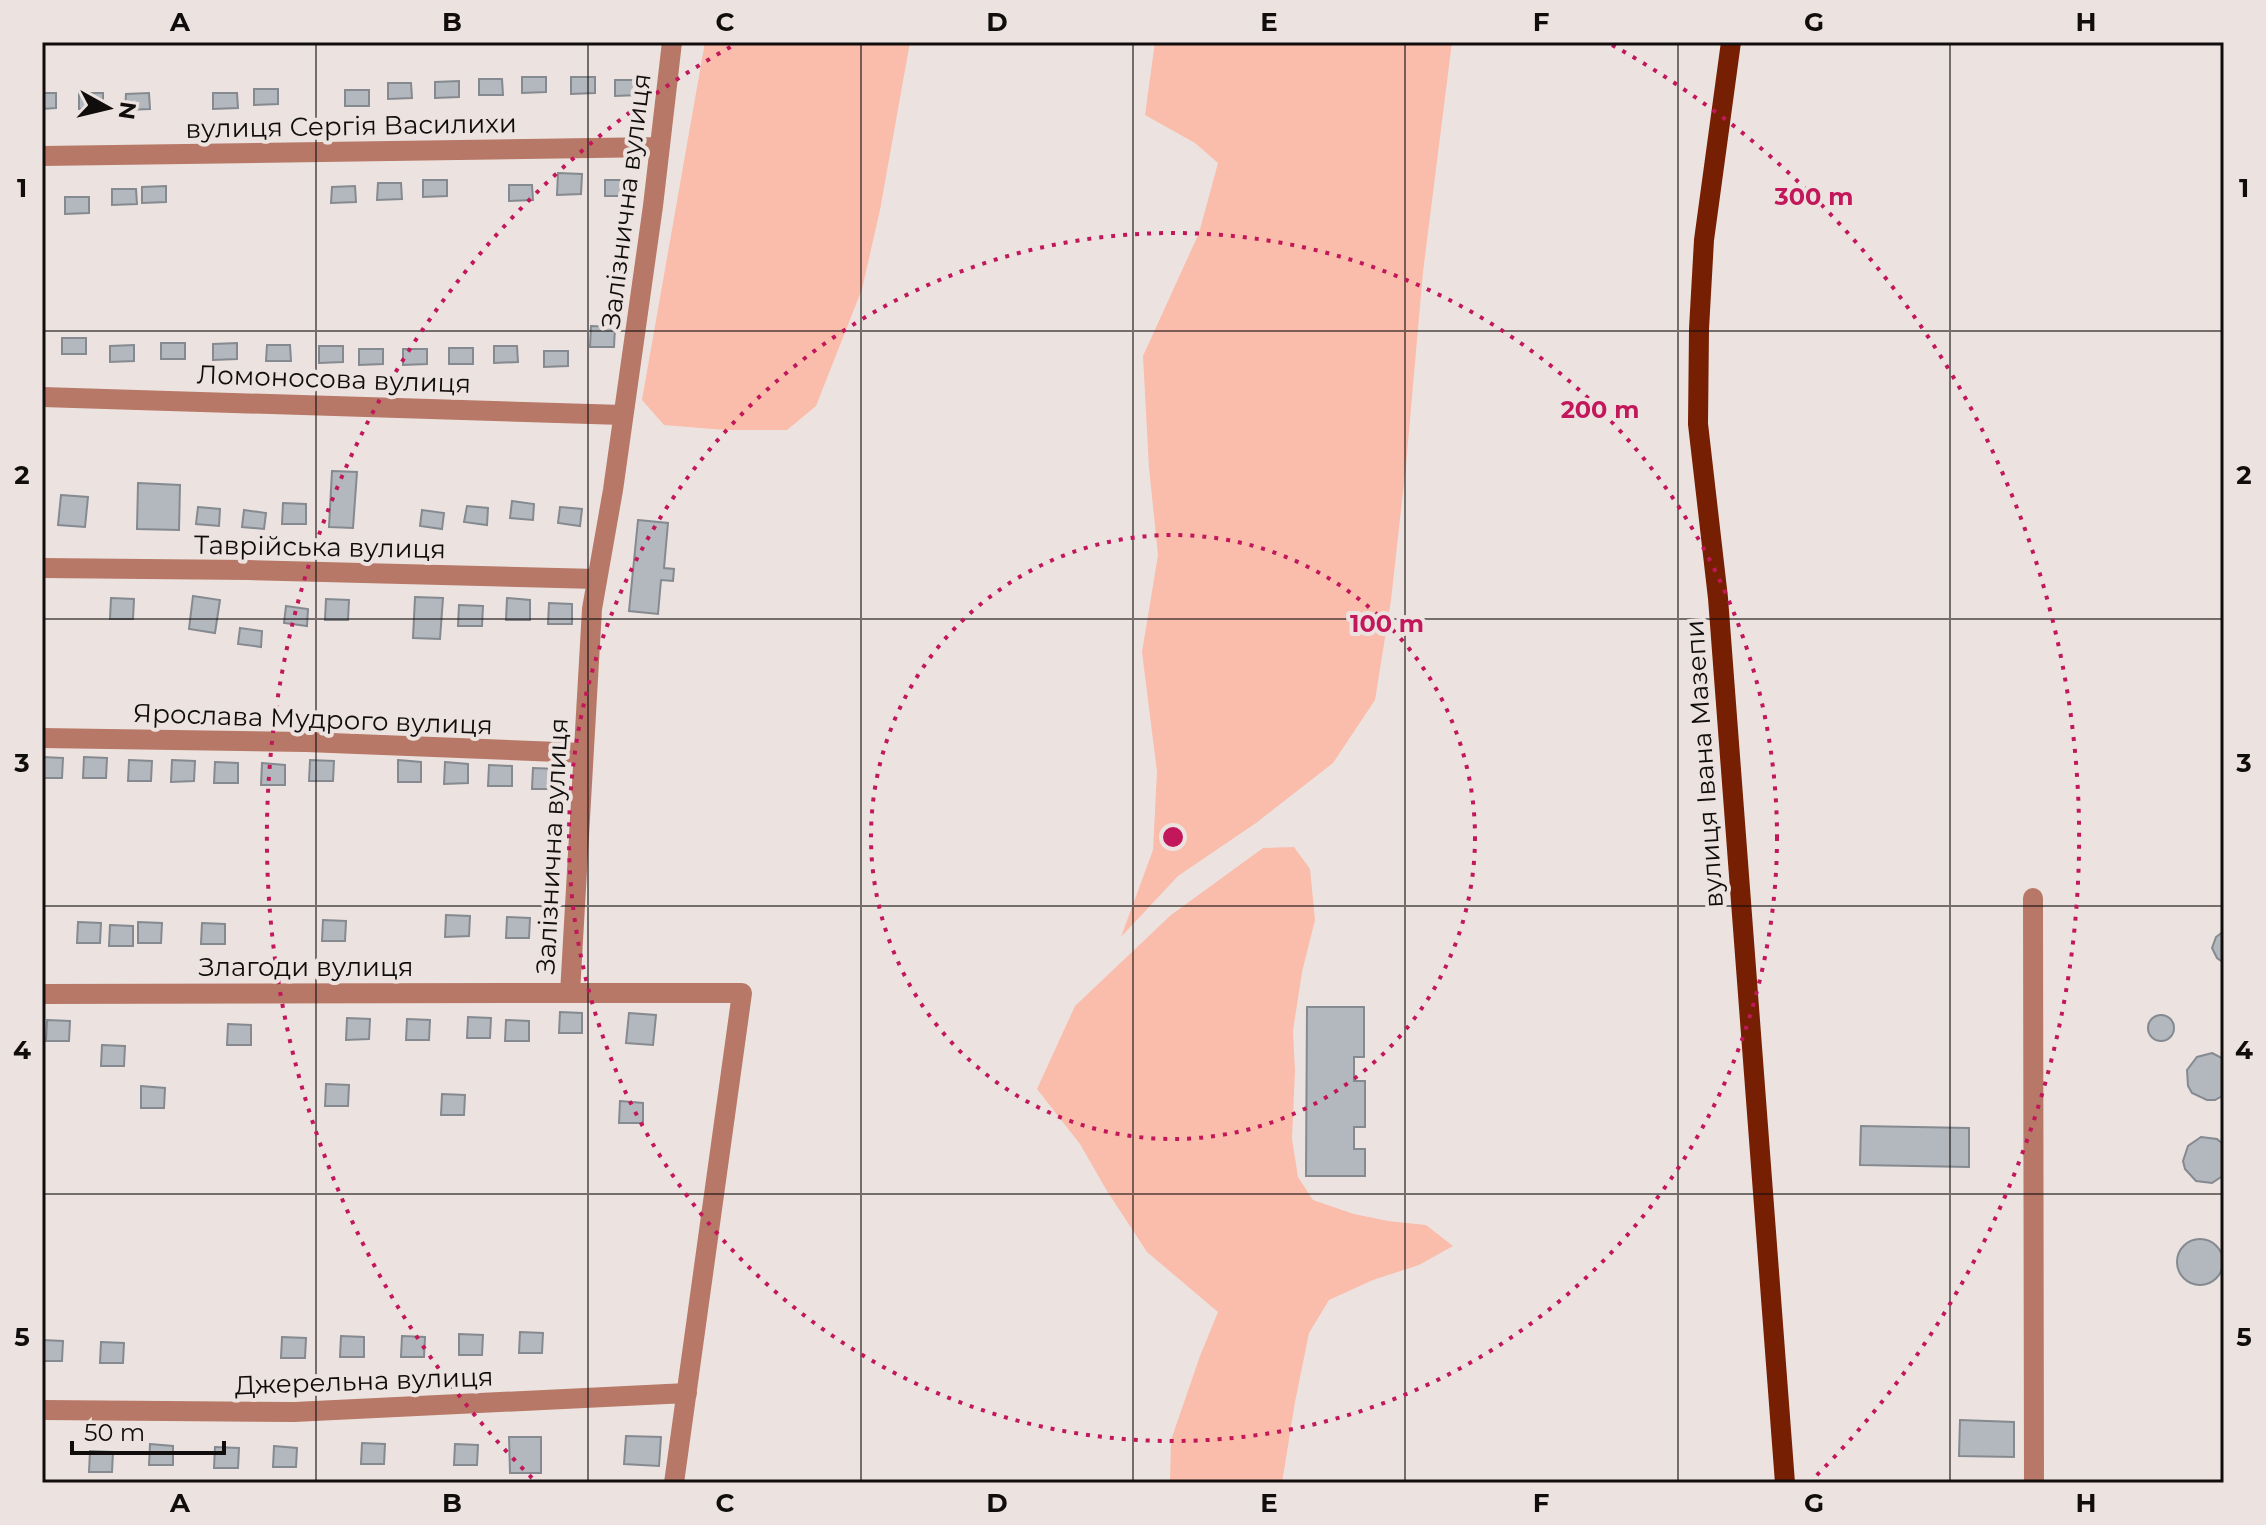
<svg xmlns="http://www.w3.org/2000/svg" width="2266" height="1525" font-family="Montserrat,sans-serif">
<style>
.green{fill:#fabcab}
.building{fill:#b3b8be;stroke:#858a90;stroke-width:2}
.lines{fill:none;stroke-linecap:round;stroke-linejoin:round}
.minor{stroke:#b77867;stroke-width:20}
.major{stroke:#761f03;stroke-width:20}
.grid{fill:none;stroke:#100d0c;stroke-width:2;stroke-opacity:0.55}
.ring{fill:none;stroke:#c2185b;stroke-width:4;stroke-dasharray:4 8}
.labels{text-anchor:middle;stroke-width:8;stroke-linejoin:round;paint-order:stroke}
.street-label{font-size:26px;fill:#100d0c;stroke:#ece3e0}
.centre{fill:#c2185b;stroke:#ece3e0;stroke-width:4}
.ring-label{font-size:24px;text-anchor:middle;font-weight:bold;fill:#c2185b;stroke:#ece3e0;stroke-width:8;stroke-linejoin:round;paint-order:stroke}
.neatline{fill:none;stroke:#100d0c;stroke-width:3}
.grid-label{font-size:26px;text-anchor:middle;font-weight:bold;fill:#100d0c}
</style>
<rect width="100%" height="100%" fill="#ece3e0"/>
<!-- green -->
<path class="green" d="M705,42H910L880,210L862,289L816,406L787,430H725L664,425L642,400Z
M1155,42H1452L1423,272L1406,465L1391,600L1375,700L1333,763L1256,823L1178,876L1121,937L1153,850L1157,772L1142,652L1158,555L1149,468L1143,356L1199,233L1218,163L1195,143L1145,115Z
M1294,847L1310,869L1315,920L1302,972L1293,1031L1295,1071L1292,1139L1298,1177L1313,1200L1354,1214L1388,1221L1426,1225L1453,1246L1419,1265L1373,1280L1329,1300L1309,1333L1295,1402L1282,1483H1170L1171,1440L1200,1356L1218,1312L1147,1252L1107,1191L1080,1144L1037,1089L1075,1006L1171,915L1263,848Z"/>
<!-- building -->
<path class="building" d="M522,77H546V92L522,93Z
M571,77H595V93L571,94Z
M479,79H502L503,95H479Z
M615,80H639V95L615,96Z
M459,81V97L435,98V82Z
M388,83H411L412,98L388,99Z
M254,89H278V104L254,105Z
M345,90H369V106H345Z
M42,93H56V108L42,109Z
M79,93H103V108L79,109Z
M149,93L150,109L125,110L126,94Z
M213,93H237L238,108L213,109Z
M558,173L582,174L581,194L557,195Z
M423,180H447V196L423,197Z
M605,180H629V196H605Z
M378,183H401L402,199L377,200Z
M509,185H532L533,200L509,201Z
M166,186V202L142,203V187Z
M355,186L356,202L331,203L332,187Z
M112,189H136L137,204L112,205Z
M65,197H89V213L65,214Z
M591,326L615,327L614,347H590Z
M62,338H86V354H62Z
M161,343H185V359H161Z
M237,343V359L213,360V344Z
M134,345V361L110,362V346Z
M267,345H290L291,361H266Z
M319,346H343V362L319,363Z
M494,346H517L518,362L494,363Z
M449,348H473V364H449Z
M359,349H383V364L359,365Z
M403,349H427V364L403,365Z
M544,351H568V366L544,367Z
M332,471L357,472L353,528L329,527Z
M138,483L180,485L179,530L137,529Z
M61,495L88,497L85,527L58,525Z
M512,501L534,504L533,520L510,518Z
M283,503L306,504V524H282Z
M467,506L488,508L487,525L464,522Z
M198,507L220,509L219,526L196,524Z
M560,507L582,509L580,526L558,523Z
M244,510L266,513L264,529L242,527Z
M422,510L444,513L442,529L420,526Z
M638,520L668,523L664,568L674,569L673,581L661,580L658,614L629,611Z
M193,596L220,600L215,633L189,629Z
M415,597L443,598L440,639L413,638Z
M111,598L134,599L133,619H110Z
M507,598L530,600V620H506Z
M326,599L349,600L348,620H325Z
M549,603L572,604V624H548Z
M459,605L483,606L482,626H458Z
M286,606L308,609L307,626L284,623Z
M240,628L262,631L261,647L238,644Z
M42,757L63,758L62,778H42Z
M84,757L107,758L106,778H83Z
M129,760L152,761L151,781H128Z
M172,760L195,761L194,781L171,782Z
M310,760L334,761L333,781H309Z
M398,760L421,762V782H398Z
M215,762L238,763V783H214Z
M445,762L468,764V783L444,784Z
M262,763L285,765V785H261Z
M489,765L512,766V786H488Z
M533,768L556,769L555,789H532Z
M446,915L470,916L469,936L445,937Z
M507,917L530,918L529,938H506Z
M323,920L346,921L345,941H322Z
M78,922L101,923L100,943H77Z
M138,922L162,923L161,943H138Z
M202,923L225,924V944H201Z
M110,925L133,926V946H109Z
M2224,931V963L2217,958L2212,948L2216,937Z
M1307,1007H1364V1057H1354V1081H1365V1127H1354V1149H1365V1176H1306Z
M560,1012L582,1013V1033H559Z
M629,1013L656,1015L653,1045L626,1043Z
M2148 1028a13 13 0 1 1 26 0a13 13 0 1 1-26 0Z
M468,1017L491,1018L490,1038H467Z
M347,1018L370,1019L369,1039L346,1040Z
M407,1019L430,1020L429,1040H406Z
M47,1020L70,1021L69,1041H46Z
M506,1020L529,1021V1041H505Z
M228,1024L251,1025V1045H227Z
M102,1045L125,1046L124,1066H101Z
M2212,1053L2224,1059V1095L2215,1100H2207L2192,1093L2188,1086L2187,1070L2197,1057Z
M326,1084L349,1085L348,1106H325Z
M141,1086L165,1088L164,1108H141Z
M442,1094L465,1095L464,1115H441Z
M620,1101L643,1103V1123H619Z
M1861,1126L1969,1128V1167L1860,1165Z
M2201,1137L2217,1139L2224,1145V1175L2212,1183L2196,1181L2185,1169L2183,1161L2188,1146Z
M2177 1262a23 23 0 1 1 46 0a23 23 0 1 1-46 0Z
M520,1332L543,1333L542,1353H519Z
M459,1334L483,1335L482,1355H459Z
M341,1336L364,1337V1357H340Z
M402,1336L425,1337L424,1357H401Z
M282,1337L306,1338L305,1358H281Z
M42,1340L63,1341L62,1361H42Z
M101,1342L124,1343L123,1363H100Z
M1960,1420L2014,1422V1457L1959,1456Z
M626,1436L661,1437L659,1466L624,1464Z
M509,1437H541V1473H510Z
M362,1443L385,1444L384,1464H361Z
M150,1444L173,1446V1465H149Z
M455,1444L478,1445L477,1465H454Z
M274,1446L297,1448L296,1467H273Z
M215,1447L239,1448L238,1468H214Z
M90,1451L113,1452L112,1472H89Z"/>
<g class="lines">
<!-- minor -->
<path class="minor" d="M672,42L653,206L613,490L592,609L570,993H742L674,1483
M42,156L660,147
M42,397L623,415
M42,568L248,570L597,579
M42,738L306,742L583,753
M2033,898L2034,1483
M42,994L570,993
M42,1410L294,1412L687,1393"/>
<!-- major -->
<path class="major" d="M1731,42L1704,240L1699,329L1698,424L1718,598L1785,1483"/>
</g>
<!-- grid -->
<path class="grid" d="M316,42V1483M588,42V1483M861,42V1483M1133,42V1483M1405,42V1483M1678,42V1483M1950,42V1483M42,331H2224M42,619H2224M42,906H2224M42,1194H2224"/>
<!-- distance rings -->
<g class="ring">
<circle cx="1173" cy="837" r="302"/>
<circle cx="1173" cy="837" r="604"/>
<path d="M532 1478A906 906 0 0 1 734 45M1612 45A906 906 0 0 1 1814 1478"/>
</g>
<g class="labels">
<!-- street labels -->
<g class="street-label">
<text transform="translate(351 126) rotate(-1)" y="9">вулиця Сергія Василихи</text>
<text transform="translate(626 201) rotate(-83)" y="9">Залізнична вулиця</text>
<text transform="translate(334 379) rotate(2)" y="9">Ломоносова вулиця</text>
<text transform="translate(320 547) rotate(1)" y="9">Таврійська вулиця</text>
<text transform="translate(313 719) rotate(2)" y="9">Ярослава Мудрого вулиця</text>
<text transform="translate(1704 764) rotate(-94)" y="9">вулиця Івана Мазепи</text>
<text transform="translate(552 846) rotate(-87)" y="9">Залізнична вулиця</text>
<text x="306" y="976">Злагоди вулиця</text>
<text transform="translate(364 1381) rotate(-2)" y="9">Джерельна вулиця</text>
</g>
</g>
<circle cx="1173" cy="837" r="12" class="centre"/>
<g class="ring-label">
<text x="1814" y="205">300 m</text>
<text x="1600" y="418">200 m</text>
<text x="1387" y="632">100 m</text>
</g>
<!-- border -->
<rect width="2266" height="1525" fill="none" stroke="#ece3e0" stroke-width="88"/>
<!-- north arrow -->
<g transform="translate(108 108) rotate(98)" stroke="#ece3e0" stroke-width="6" paint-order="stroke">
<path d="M0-6L14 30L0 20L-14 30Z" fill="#100d0c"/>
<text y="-12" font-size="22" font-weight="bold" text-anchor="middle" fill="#100d0c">N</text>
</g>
<!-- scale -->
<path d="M72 1441v12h152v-12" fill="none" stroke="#100d0c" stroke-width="4"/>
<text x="84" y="1441" font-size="24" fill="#100d0c" stroke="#ece3e0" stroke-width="6" paint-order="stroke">50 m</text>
<rect x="44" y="44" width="2178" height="1437" class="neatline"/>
<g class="grid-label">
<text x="180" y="31">A</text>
<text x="452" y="31">B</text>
<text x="725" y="31">C</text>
<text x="997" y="31">D</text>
<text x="1269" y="31">E</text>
<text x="1541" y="31">F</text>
<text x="1814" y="31">G</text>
<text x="2086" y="31">H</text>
<text x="22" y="197">1</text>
<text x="2244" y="197">1</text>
<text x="22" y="484">2</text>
<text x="2244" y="484">2</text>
<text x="22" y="772">3</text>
<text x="2244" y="772">3</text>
<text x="22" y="1059">4</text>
<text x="2244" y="1059">4</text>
<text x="22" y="1346">5</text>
<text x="2244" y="1346">5</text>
<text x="180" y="1512">A</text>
<text x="452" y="1512">B</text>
<text x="725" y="1512">C</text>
<text x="997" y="1512">D</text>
<text x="1269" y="1512">E</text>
<text x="1541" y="1512">F</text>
<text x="1814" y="1512">G</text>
<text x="2086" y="1512">H</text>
</g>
</svg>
